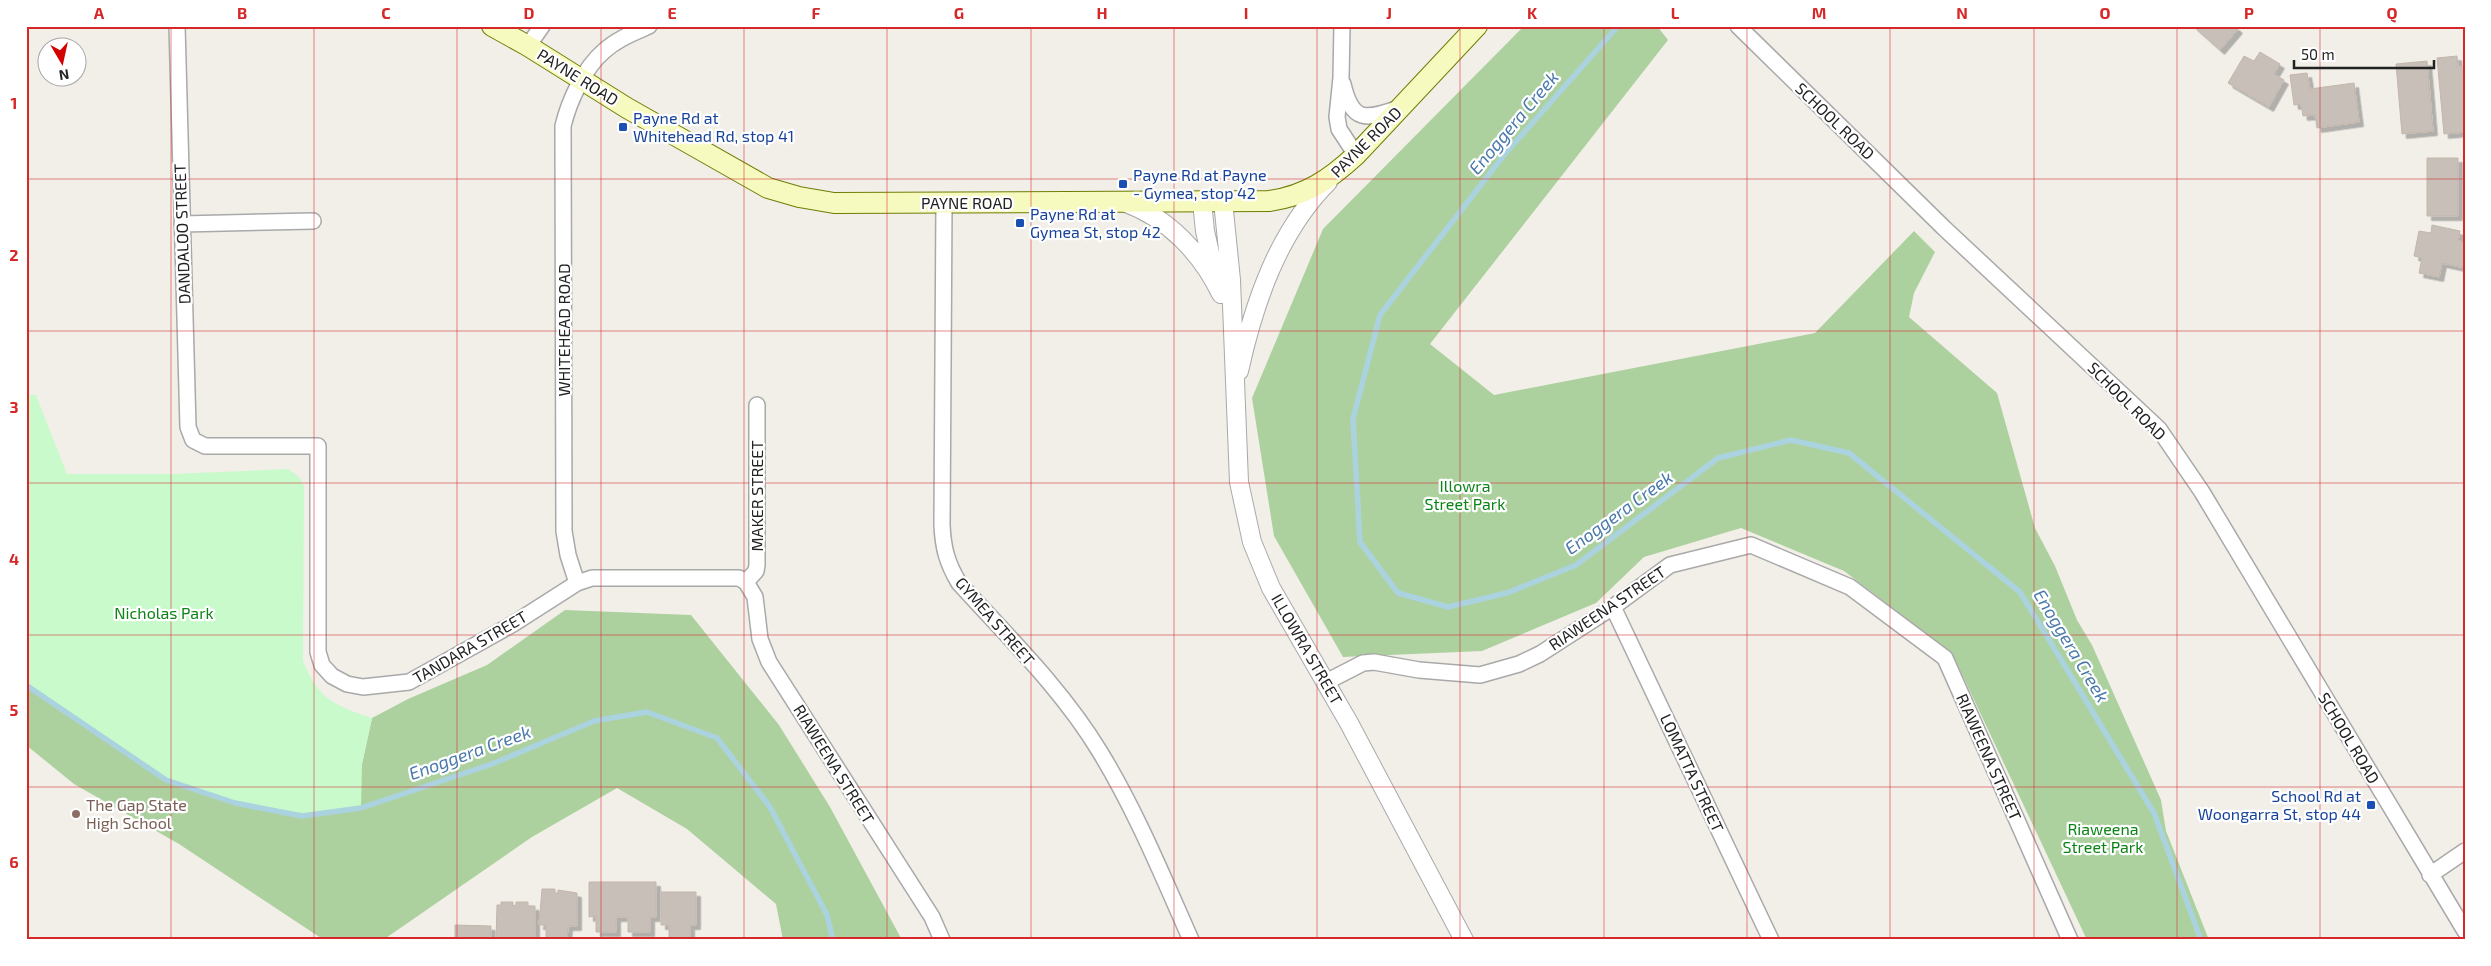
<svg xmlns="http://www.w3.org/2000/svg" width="2491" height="966" font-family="'Exo 2',sans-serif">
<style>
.forest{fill:#add19e}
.park{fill:#c8facc}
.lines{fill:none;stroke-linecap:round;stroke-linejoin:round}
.stream{stroke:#aad3df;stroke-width:5.5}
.building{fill:#c7bfb8;stroke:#c4b6ab;filter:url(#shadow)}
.minor-casing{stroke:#a9a9a9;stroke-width:18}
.tertiary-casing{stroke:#a9a9a9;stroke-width:20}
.secondary-casing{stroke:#707d05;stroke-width:22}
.minor{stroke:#fff;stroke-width:15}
.tertiary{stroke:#fff;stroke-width:18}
.secondary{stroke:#f7fabf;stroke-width:20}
.grid{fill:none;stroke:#d62828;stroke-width:1;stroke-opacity:0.55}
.transit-dot{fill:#1a4fb4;stroke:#fff;stroke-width:2}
.education-dot{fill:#8d6e63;stroke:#fff;stroke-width:2}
.labels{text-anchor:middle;stroke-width:4.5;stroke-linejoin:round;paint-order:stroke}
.street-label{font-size:16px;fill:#222;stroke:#fff}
.transit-label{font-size:16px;fill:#164399;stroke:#fff;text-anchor:start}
.park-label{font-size:16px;fill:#0c8416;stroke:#fff}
.education-label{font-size:16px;fill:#785e54;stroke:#fff;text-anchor:start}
.water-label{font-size:18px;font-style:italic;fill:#4a7aab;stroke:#fff}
.neatline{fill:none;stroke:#d62828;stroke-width:2}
.grid-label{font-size:16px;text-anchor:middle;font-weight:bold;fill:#d62828}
</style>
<defs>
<filter id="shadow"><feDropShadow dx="4.5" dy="4.5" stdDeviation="0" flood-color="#0004"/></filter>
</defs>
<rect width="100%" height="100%" fill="#f2efe9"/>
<!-- forest -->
<path class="forest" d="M1524,26H1657L1668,40L1430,344L1494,395L1815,333L1914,231L1935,252L1914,293L1909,317L1997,393L2035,528L2055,566L2077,620L2092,645L2161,800L2166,831L2209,940H2087L1952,653L1844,571L1741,528L1644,557L1596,603L1482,651L1343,657L1274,536L1252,398L1323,229Z
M26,561L362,764L372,718L408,699L487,665L565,610L691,615L779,725L830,807L902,940H783L776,904L687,829L617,788L532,837L383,940H324L179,844L74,784L26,745Z"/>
<!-- park -->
<path class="park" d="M26,395H36L67,474H173L288,469L299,477L304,486L303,661C319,700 334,705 372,718L362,764L361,808L302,816L235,803L166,780L26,685Z"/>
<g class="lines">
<!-- stream -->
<path class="stream" d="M1618,26L1504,155L1380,315L1353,419L1360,542L1398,593L1448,607L1507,593L1576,565L1718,458L1791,440L1849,453L2020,592L2154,813L2201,940
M26,685L166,780L235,803L302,816L361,808L492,764L594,721L647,712L717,738L770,807L827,915L833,940"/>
</g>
<!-- building -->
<path class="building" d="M2193,26H2235L2238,29L2220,50Z
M2260,52L2280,64L2274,74L2284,80L2269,107L2228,83L2244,56L2254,61Z
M2457,56L2458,67H2465V132L2444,134L2437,58Z
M2427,61L2433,131L2402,134L2396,64Z
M2307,73L2310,89L2354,83L2359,122L2317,128L2315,115L2303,116L2301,104L2294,105L2290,75Z
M2427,158H2458V216H2427Z
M2432,225L2460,231L2458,241L2465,242V268L2442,263L2439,277L2419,273L2422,258L2414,256L2419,231L2431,233Z
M589,882H656V917H650V932H628V917H616V932H596V916L589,917Z
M542,889H555V893H558V890L577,893V926H568L567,940H546V925H539Z
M661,892H696V925H690V940H669V925H661Z
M501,902H513V906L516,905V902H528V906H535V938L505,940L496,938L497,905H501Z
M455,925L491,926V940H455Z"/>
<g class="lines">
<defs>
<path id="minor" d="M177,26L188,427L193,440L205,446H318V652L322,665L332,676L347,684L363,687L409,682L513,624L577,583L592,578H739L746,582L755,597L760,639L769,662L932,917L942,940
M1342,26L1341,78L1337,117L1339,129L1356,155
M1738,26L1944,228L2159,429L2202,492L2465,931
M528,46L542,26
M1343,84C1352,123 1366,120 1399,108
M944,203L942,525C943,548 947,563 959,583C1008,637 1062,689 1100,752C1136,811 1163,877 1191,940
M182,224L313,221
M746,582L756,571L757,565V405
M577,583L568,555L564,531L563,126C569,101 584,68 604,51C617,39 633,33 649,26
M1613,607L1771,940
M1326,682L1363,663L1374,662L1419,670L1480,675L1519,664L1540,654L1613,607L1670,565L1751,545L1850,587L1945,658L2070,940
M2430,875L2465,851"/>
<path id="tertiary" d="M1223,201L1231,280L1239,482L1252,542L1271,588L1349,723L1464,940
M1202,202L1205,231L1214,271
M1126,203C1168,218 1202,254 1221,294
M1239,371C1254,303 1278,232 1328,182"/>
<path id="secondary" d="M492,26L528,46L627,108L768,188L799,197L834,203L1269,201C1306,196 1330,179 1356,155L1477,26"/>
</defs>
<!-- minor casing -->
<use href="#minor" class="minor-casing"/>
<!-- tertiary casing -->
<use href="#tertiary" class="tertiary-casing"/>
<!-- secondary casing -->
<use href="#secondary" class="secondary-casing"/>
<!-- minor -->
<use href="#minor" class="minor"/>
<!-- tertiary -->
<use href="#tertiary" class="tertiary"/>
<!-- secondary -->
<use href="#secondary" class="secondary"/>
</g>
<!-- grid -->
<path class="grid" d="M171,26V940M314,26V940M457,26V940M601,26V940M744,26V940M887,26V940M1031,26V940M1174,26V940M1317,26V940M1460,26V940M1604,26V940M1747,26V940M1890,26V940M2034,26V940M2177,26V940M2320,26V940M26,179H2465M26,331H2465M26,483H2465M26,635H2465M26,787H2465"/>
<!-- markers -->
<g class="transit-dot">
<rect x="618" y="122" width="10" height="10" rx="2.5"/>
<rect x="1118" y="179" width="10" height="10" rx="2.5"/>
<rect x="1015" y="218" width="10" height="10" rx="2.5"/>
<rect x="2366" y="800" width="10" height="10" rx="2.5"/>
</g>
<circle class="education-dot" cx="76" cy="814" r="5"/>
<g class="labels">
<!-- street labels -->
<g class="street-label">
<text transform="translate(578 77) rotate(32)" y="6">PAYNE ROAD</text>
<text transform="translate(1835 121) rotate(44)" y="6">SCHOOL ROAD</text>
<text transform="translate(1366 142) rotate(-45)" y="6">PAYNE ROAD</text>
<text x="967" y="209">PAYNE ROAD</text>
<text transform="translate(182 234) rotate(-92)" y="6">DANDALOO STREET</text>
<text transform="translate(564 330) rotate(-90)" y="6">WHITEHEAD ROAD</text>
<text transform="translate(2127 401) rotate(45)" y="6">SCHOOL ROAD</text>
<text transform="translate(757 496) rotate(-90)" y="6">MAKER STREET</text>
<text transform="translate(1607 608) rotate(-34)" y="6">RIAWEENA STREET</text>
<text transform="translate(995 621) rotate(49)" y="6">GYMEA STREET</text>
<text transform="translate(470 647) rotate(-30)" y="6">TANDARA STREET</text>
<text transform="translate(1307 649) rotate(60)" y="6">ILLOWRA STREET</text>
<text transform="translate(2349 738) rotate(59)" y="6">SCHOOL ROAD</text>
<text transform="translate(1989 757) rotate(66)" y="6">RIAWEENA STREET</text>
<text transform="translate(834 764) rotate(58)" y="6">RIAWEENA STREET</text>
<text transform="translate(1692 773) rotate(65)" y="6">LOMATTA STREET</text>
</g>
<!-- transit labels -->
<g class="transit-label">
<text x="633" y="124">Payne Rd at<tspan x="633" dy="18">Whitehead Rd, stop 41</tspan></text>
<text x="1133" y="181">Payne Rd at Payne<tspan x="1133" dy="18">- Gymea, stop 42</tspan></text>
<text x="1030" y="220">Payne Rd at<tspan x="1030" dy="18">Gymea St, stop 42</tspan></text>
<text x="2361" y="802" text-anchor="end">School Rd at<tspan x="2361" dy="18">Woongarra St, stop 44</tspan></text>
</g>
<!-- park labels -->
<g class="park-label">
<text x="1465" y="492">Illowra<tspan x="1465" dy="18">Street Park</tspan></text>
<text x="164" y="619">Nicholas Park</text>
<text x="2103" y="835">Riaweena<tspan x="2103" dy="18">Street Park</tspan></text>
</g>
<!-- education labels -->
<g class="education-label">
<text x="86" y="811">The Gap State<tspan x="86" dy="18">High School</tspan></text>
</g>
<!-- water labels -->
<g class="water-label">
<text transform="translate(1514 123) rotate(-50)" y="6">Enoggera Creek</text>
<text transform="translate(1619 513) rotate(-36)" y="6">Enoggera Creek</text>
<text transform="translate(2071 646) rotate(59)" y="6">Enoggera Creek</text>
<text transform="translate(470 753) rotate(-20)" y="6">Enoggera Creek</text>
</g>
</g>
<!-- border -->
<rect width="2491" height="966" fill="none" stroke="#ffffff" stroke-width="55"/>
<!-- north arrow -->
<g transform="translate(62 62) rotate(171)"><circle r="24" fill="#ffffff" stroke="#a7a7a7"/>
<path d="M0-4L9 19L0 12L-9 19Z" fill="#d40000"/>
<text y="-8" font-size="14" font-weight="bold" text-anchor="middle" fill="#222222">N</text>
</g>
<!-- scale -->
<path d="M2294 60v8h140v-8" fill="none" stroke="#222222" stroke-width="2.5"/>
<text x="2301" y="60" font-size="15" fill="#222222" stroke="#ffffff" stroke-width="4" paint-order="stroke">50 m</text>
<rect x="28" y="28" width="2436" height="910" class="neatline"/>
<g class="grid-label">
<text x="99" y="19">A</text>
<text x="242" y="19">B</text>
<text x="386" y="19">C</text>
<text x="529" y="19">D</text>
<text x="672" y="19">E</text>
<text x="816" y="19">F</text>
<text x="959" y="19">G</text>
<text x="1102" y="19">H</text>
<text x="1246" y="19">I</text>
<text x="1389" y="19">J</text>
<text x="1532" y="19">K</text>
<text x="1675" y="19">L</text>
<text x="1819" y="19">M</text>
<text x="1962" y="19">N</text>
<text x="2105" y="19">O</text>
<text x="2249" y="19">P</text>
<text x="2392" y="19">Q</text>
<text x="14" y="109">1</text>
<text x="14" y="261">2</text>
<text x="14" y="413">3</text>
<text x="14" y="565">4</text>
<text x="14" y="716">5</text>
<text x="14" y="868">6</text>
</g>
</svg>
